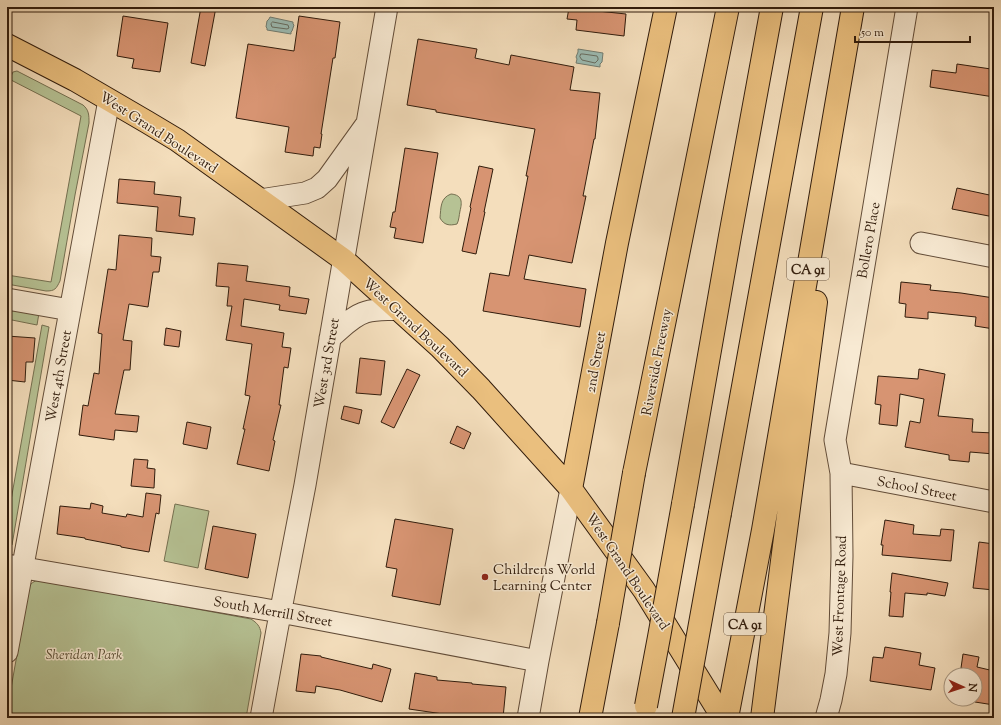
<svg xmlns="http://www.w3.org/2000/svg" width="1001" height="725" font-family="'Sorts Mill Goudy',serif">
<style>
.green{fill:#b6c294;stroke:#746f50}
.water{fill:#9cbcb4;stroke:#717c71}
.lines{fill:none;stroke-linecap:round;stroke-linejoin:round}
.shore{stroke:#666c60;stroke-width:1}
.building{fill:#d79472;stroke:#311c0c}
.minor-casing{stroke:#624c38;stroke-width:23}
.major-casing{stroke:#311c0c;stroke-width:24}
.highway-casing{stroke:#311c0c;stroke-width:24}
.minor{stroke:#f8ead3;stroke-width:21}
.major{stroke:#eabf7e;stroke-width:22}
.highway{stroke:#eabf7e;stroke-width:22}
.highway-bridge-casing{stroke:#311c0c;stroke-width:24;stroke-linecap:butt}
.highway-bridge{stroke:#eabf7e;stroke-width:22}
.poi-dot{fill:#8f2418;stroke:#f8ead3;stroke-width:1.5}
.labels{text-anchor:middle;stroke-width:3;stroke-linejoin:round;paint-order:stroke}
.shield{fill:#f8ead3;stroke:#6d5a48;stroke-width:1}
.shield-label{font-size:13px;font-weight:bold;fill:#311c0c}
.street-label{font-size:14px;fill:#311c0c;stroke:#f8ead3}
.poi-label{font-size:14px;fill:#311c0c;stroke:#f8ead3;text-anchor:start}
.park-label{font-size:14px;font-style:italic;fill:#594e35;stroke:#f8ead3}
</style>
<rect width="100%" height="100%" fill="#f4debc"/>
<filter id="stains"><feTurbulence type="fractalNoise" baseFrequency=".005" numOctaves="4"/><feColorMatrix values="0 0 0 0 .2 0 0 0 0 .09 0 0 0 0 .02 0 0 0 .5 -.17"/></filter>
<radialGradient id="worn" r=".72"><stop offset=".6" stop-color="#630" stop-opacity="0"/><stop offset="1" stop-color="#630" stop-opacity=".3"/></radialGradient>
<!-- green -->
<path class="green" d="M17,71L83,105C89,110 89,115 89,123L75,195L60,281C56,289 55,291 46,291L7,284V275L51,282L81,116L11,80L10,78L13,72Z
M451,194C463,195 462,203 460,211C459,216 459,220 457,224C449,226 444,225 440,218C441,208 440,198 451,194Z
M7,308L39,313L37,325L7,319Z
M42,325L49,327L12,545L7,544V523Z
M175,504L209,511L198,568L164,561Z
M39,580L251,619C257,623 260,626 261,633L246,718H7V711L29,587C31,583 34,581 39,580Z"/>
<!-- water -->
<path class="water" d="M270,17L293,22V24L294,25L292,31L291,32V34L267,30V28L266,27L267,21L269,19Z
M578,49L603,53L602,62L600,64V67L576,63L577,59L576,57L578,52Z"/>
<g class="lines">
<!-- shore -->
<path class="shore" d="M273,22L288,25L289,28L287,29L272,27L271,24Z
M581,54H583L597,56L598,58V60L595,63L582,60L580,57Z"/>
</g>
<!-- building -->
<path class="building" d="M201,7H216L205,66L191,63Z
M569,8L626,14L624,36L576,30L577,20L567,19Z
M123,16L168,23L160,72L132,68L134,59L117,56Z
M299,16L340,22L335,58H333L321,134H322L320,148L314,147L313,156L285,152L289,127L236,118L248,44L294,51Z
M418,39L477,49L475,58L509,65L511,55L574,67L570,90L600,93L595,139H594L583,196H586L572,263L529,255L524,279L586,289L580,327L483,311L490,273L509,276L528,176H526L535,129L436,112V110L407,105Z
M957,64L991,69V72H994V97L930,87L932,70L956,73Z
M405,148L438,153L423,243L394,238L396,228L390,227L393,212H395Z
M479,166L493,169L484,212H485L476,254L462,251L471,208L470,207Z
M119,179L155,182L154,194L181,197L179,216L195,218L193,235L156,231L158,207L117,203Z
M957,188L994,196V217L952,209Z
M119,235L152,238L151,256L161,257L159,272H153L148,307L129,304L123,340L132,341L130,370H124L115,414L139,416L137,432L115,430L114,440L79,435L83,405L88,406L94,373L99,374L102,334L98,333L108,269L116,270Z
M218,263L248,266L246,281L290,287L289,296L309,299L306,314L279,310L280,305L244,299L241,326L284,333L282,347L291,348L288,368L284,367L279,405H281L273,440L275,441L269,471L237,464L245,429H243L250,396L245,395L252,344L226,340L232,306H227L229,287L216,286Z
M901,282L931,285L930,290L961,293L994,298V329L975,326L976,317L928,312V319L905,317L906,304L899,303Z
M166,328L181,331L179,347L164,345Z
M7,336L35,338L33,362H26L25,382L7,380Z
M360,358L385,361L381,395L356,393Z
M407,369L420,375L394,428L381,422Z
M919,369L945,374L938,416L973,419L972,432L994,433V454L970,452L969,462L949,460V455L905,447L910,421L920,423L924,399L900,394L897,426L879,424L881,405L875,404L878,376L918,379Z
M344,406L362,410L359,424L341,419Z
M187,422L211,427L207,449L183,444Z
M457,426L471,433L464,449L450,443Z
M134,459L148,460L147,468L155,469L154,488L131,486Z
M146,493L161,495L159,514L156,513L149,552L121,547V546L85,539V538L57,534L60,506L90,509L91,503L103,506L102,513L126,517L127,514L143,517Z
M395,519L453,529L440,605L392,596L397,569L386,567Z
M885,520L914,525L913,534L940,536L941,529L954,530L951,561L882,555L883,545H881Z
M213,526L256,534L248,578L205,569Z
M979,542L994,544V590L973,588Z
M892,573L948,583L945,596L927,593V595L905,593L903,617L889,616L891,592H890Z
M885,647L921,653L919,665L935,668L931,690L870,681L873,657L883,658Z
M301,654L321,656V657L372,669L373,664L391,669L382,702L340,690L316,686L315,693L296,691Z
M963,654L979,657L977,667L994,671V705L975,702V675H964L965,669L961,668Z
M415,673L437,677V680L472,683V684L506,687L503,718H443V714L409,709Z"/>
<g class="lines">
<defs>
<path id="minor" d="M260,200L305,193L317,188L327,179L365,126
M921,243L994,257
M7,299L70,310
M330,338C341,329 352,316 366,312C376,309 388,310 398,309
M841,473L994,502
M7,565L280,612L538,661
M7,652L109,100
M261,718L277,630L305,485L387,7
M528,718L538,661L571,489
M826,718L831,700L836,674L840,633L842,556L841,473L835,440L907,7"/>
<path id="major" d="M7,45L75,80L147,122L177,140L344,260L440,347L481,389L571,489L644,590L723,718
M571,489L617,243L666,7"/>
<path id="highway" d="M634,473L728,7
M683,504L730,236L772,7
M720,513L812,7
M590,718L608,623
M727,718L763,530L853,7
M762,718L782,561L816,302"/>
</defs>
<!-- minor casing -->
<use href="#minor" class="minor-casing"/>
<!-- major casing -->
<use href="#major" class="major-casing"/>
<!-- highway casing -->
<use href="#highway" class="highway-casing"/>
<!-- minor -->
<use href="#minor" class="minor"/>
<!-- major -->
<use href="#major" class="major"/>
<!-- highway -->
<use href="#highway" class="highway"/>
<defs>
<path id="highway-bridge" d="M608,623L634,473
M646,706L659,637L683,504
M683,718L720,513"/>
</defs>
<!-- highway-bridge casing -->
<use href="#highway-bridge" class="highway-bridge-casing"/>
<!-- highway-bridge -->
<use href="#highway-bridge" class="highway-bridge"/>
</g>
<!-- markers -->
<circle class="poi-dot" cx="485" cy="577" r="4"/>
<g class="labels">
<!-- shield labels -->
<g class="shield">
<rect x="787" y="258" width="42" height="22" rx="3"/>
<rect x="724" y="613" width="42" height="22" rx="3"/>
</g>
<g class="shield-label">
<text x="808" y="274">CA 91</text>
<text x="745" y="629">CA 91</text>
</g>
<!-- street labels -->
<g class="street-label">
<text transform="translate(159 132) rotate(33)" y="5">West Grand Boulevard</text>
<text transform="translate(868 240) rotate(-80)" y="5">Bollero Place</text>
<text transform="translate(416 327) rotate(43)" y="5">West Grand Boulevard</text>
<text transform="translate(595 362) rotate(-80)" y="5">2nd Street</text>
<text transform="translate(656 362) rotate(-79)" y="5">Riverside Freeway</text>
<text transform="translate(326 363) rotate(-80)" y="5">West 3rd Street</text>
<text transform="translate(58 376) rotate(-80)" y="5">West 4th Street</text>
<text transform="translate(917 488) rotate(11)" y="5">School Street</text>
<text transform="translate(628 571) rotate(56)" y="5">West Grand Boulevard</text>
<text transform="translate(839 596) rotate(-88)" y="5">West Frontage Road</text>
<text transform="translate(273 611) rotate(10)" y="5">South Merrill Street</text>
</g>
<!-- poi labels -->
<g class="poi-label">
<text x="493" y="574">Childrens World<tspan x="493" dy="16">Learning Center</tspan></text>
</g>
<!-- park labels -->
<g class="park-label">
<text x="84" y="659">Sheridan Park</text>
</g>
</g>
<!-- margin -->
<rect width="1001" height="725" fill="none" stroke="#f4debc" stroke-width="24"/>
<rect x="8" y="8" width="985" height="709" fill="none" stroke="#311c0c" stroke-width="2"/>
<rect x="12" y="12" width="977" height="701" fill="none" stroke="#311c0c"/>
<!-- north arrow -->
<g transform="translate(963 687) rotate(93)"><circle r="19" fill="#f8ead3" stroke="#a89883"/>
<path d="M0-3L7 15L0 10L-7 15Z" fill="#8f2418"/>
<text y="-6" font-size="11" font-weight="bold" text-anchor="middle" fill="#311c0c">N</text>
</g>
<!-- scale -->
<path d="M855 36v6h115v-6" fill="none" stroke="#311c0c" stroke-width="2"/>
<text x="861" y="36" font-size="12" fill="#311c0c" stroke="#f8ead3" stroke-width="3" paint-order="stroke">50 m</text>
<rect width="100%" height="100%" filter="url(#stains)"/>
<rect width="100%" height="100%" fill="url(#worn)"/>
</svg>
